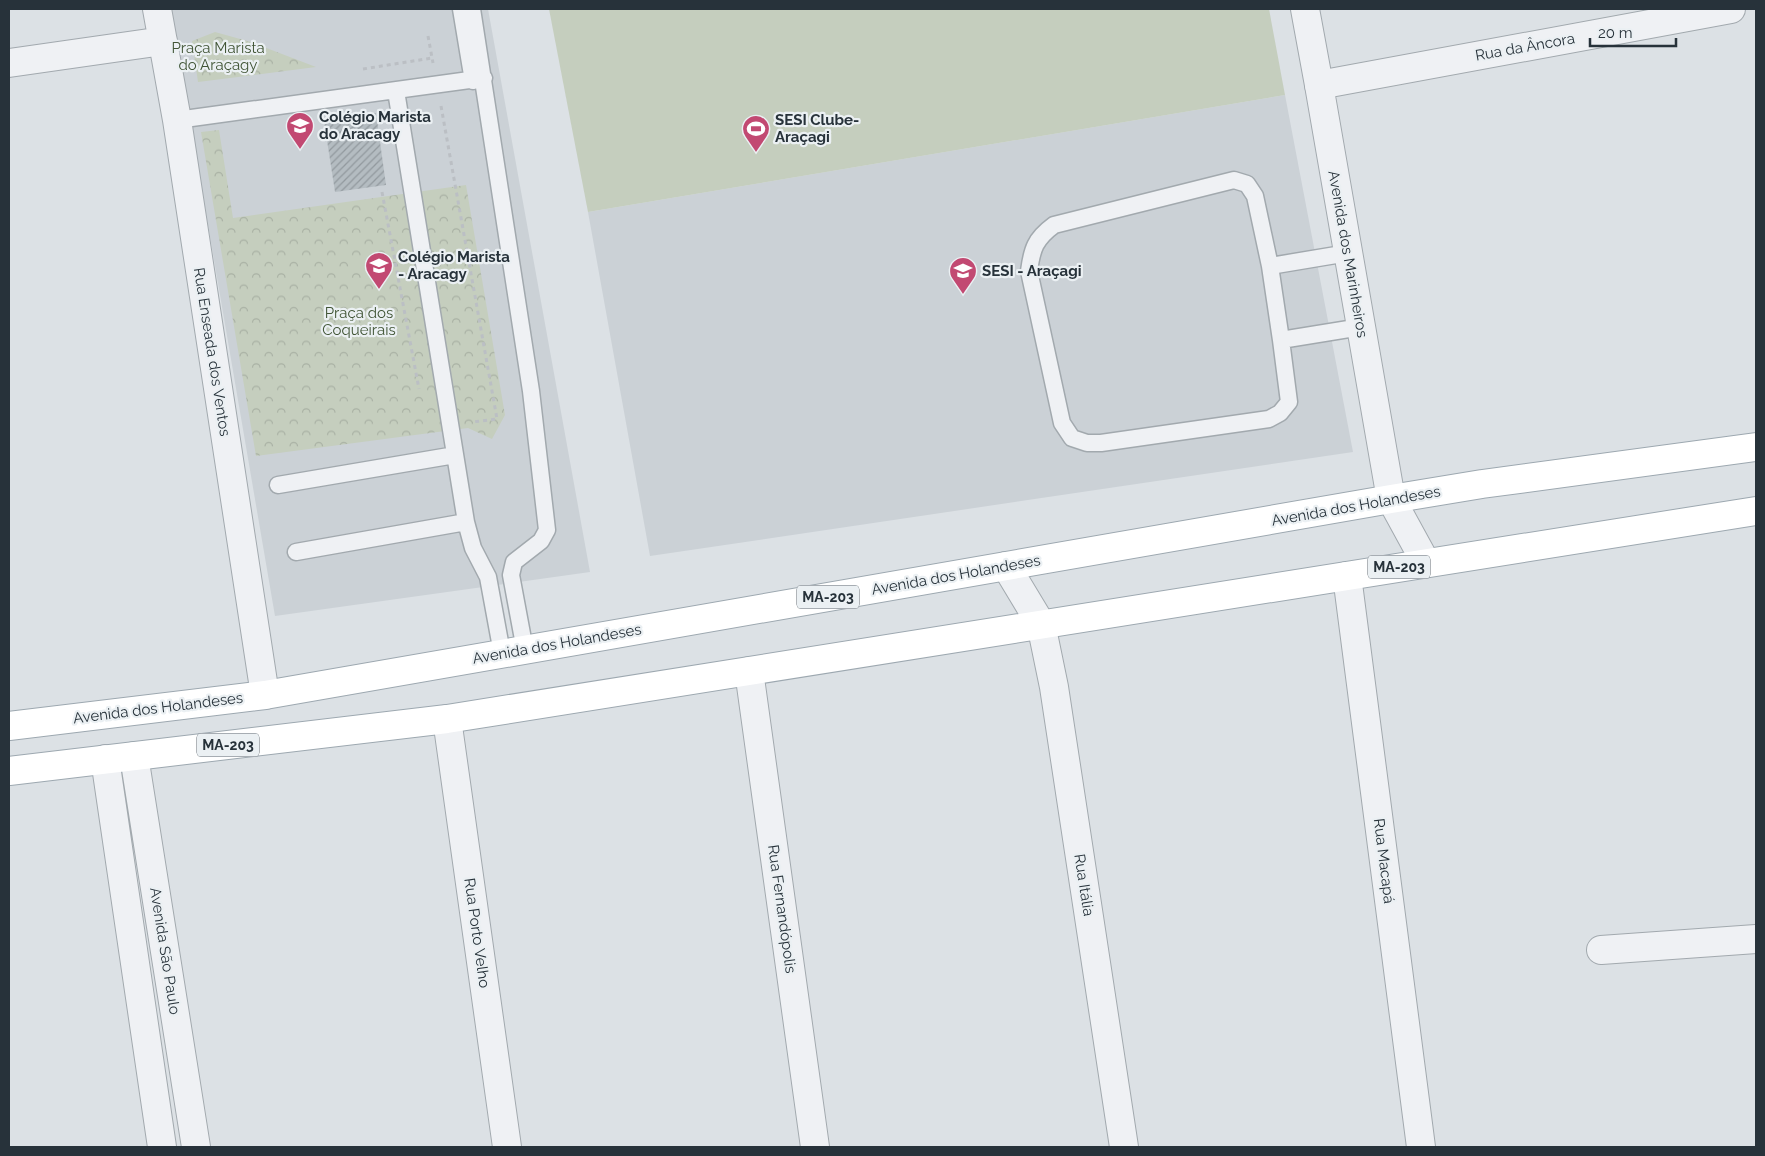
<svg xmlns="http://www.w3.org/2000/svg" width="1765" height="1156" font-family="Raleway,sans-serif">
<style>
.built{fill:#cbd1d6}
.park{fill:url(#park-crowns)}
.pitch{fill:#c5cebe}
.building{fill:url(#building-hatch)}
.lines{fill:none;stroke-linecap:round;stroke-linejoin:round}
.service-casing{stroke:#a2a9ae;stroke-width:19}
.minor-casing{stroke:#a2a9ae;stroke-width:30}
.tertiary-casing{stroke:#a2a9ae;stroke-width:30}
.primary-casing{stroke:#9da8b0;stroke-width:30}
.path{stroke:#bbbfc4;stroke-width:3;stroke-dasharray:4 4;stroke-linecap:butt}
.service{stroke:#eff1f4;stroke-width:16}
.minor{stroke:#eff1f4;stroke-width:28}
.tertiary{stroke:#eff1f4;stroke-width:28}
.primary{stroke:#fff;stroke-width:28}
.labels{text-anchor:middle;stroke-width:4.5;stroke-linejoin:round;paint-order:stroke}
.shield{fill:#ebf0f3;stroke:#626b72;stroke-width:1}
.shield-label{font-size:14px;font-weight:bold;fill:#27323a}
.street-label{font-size:15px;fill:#27323a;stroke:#ebf0f3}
.park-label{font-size:15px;fill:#415536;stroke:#ebf0f3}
.poi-label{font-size:15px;font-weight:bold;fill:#27323a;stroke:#ebf0f3;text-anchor:start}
</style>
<defs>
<pattern id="park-crowns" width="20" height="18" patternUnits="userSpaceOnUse" patternTransform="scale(1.25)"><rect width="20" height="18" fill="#c5cebe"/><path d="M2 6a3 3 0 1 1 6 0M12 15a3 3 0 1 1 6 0" fill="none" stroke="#a9b1a4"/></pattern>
<pattern id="building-hatch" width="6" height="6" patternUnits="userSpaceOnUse" patternTransform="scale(1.25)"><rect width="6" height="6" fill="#b4bcc1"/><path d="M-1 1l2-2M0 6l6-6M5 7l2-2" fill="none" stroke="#92999e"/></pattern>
</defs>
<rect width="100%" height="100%" fill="#dce1e5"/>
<!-- built -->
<path class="built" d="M171,9H488L590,572L275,616Z
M1285,95L1353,452L650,556L588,212Z"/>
<!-- park -->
<path class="park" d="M215,32L251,42L316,67L198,82L192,41Z
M219,130L233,218L466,185L505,415L492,439L468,428L256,456L201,132Z"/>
<!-- pitch -->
<path class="pitch" d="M549,9H1269L1285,95L588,212Z"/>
<!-- building -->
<path class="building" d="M376,113L386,185L335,192L324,121Z"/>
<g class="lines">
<defs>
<path id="service" d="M461,9L473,81
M472,9L531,391L547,530L541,541L514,562L511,575L525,650
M396,91L466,522L473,548L488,577L502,653
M177,120L484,78
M1348,253L1270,266L1281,340L1361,327
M1270,266L1255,196L1247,184L1234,180L1054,225C1035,239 1032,249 1029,271L1062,423L1072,438L1087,443H1101L1269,419L1280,413L1289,402L1281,340
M278,485L455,455
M296,552L466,522"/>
<path id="minor" d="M157,9L177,120L265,695
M1305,9L1319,85
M9,63L163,41
M1347,576L1421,1147
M749,671L815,1147
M447,719L507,1147
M1601,950L1756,939"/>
<path id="tertiary" d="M1426,563L1391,499L1319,85L1731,9
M1006,566L1041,624L1054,687L1124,1147
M134,756L196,1147
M105,759L162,1147"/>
<path id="primary" d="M9,726L265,695L1391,499L1482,484L1756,447
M9,771L447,719L1756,511"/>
</defs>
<!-- service casing -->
<use href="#service" class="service-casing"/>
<!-- minor casing -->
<use href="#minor" class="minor-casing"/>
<!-- tertiary casing -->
<use href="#tertiary" class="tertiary-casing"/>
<!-- primary casing -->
<use href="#primary" class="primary-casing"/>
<!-- path -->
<path class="path" d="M428,36L433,63
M363,69L432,58
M441,106L497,419L472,422
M382,192L419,389"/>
<!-- service -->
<use href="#service" class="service"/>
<!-- minor -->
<use href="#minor" class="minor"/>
<!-- tertiary -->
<use href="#tertiary" class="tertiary"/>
<!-- primary -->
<use href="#primary" class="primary"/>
</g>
<!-- icons -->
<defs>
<symbol id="school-pin" viewBox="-11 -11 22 30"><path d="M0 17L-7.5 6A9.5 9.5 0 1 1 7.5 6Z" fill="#c24972" stroke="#ebf0f3"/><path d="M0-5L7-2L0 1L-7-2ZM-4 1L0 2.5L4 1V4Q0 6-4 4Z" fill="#fff"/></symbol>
<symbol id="stadium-pin" viewBox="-11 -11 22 30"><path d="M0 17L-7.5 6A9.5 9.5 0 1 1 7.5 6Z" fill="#c24972" stroke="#ebf0f3"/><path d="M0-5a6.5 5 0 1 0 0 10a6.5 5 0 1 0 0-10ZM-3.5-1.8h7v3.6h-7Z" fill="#fff"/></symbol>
<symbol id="university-pin" viewBox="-11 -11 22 30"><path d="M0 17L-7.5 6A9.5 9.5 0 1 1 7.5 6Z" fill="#c24972" stroke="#ebf0f3"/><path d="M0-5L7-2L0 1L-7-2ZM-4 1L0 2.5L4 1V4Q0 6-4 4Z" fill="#fff"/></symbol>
</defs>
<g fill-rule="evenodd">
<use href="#school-pin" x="284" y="110" width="32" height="43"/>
<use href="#stadium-pin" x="740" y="113" width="32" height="43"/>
<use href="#school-pin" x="363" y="250" width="32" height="43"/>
<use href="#university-pin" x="947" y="255" width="32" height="43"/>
</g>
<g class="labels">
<!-- shield labels -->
<g class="shield">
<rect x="1368" y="555.5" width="62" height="23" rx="4"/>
<rect x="797" y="585.5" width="62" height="23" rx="4"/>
<rect x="197" y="733.5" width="62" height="23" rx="4"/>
</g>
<g class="shield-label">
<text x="1399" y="572">MA-203</text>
<text x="828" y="602">MA-203</text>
<text x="228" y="750">MA-203</text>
</g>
<!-- street labels -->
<g class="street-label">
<text transform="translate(1525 47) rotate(-10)" y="5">Rua da Âncora</text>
<text transform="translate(1348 254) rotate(80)" y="5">Avenida dos Marinheiros</text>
<text transform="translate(212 352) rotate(81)" y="5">Rua Enseada dos Ventos</text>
<text transform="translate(1356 506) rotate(-10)" y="5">Avenida dos Holandeses</text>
<text transform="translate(956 575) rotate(-10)" y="5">Avenida dos Holandeses</text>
<text transform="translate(557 644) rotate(-10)" y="5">Avenida dos Holandeses</text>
<text transform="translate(158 708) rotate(-7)" y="5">Avenida dos Holandeses</text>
<text transform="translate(1384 861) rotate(83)" y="5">Rua Macapá</text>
<text transform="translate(1084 885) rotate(81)" y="5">Rua Itália</text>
<text transform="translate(782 909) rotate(82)" y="5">Rua Fernandópolis</text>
<text transform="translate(477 933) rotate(82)" y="5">Rua Porto Velho</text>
<text transform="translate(165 951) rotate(81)" y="5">Avenida São Paulo</text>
</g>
<!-- park labels -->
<g class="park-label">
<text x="218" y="53">Praça Marista<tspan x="218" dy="17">do Araçagy</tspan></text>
<text x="359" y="318">Praça dos<tspan x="359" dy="17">Coqueirais</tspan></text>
</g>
<!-- poi labels -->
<g class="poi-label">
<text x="319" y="122">Colégio Marista<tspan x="319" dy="17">do Aracagy</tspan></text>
<text x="775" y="125">SESI Clube-<tspan x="775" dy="17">Araçagi</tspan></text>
<text x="398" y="262">Colégio Marista<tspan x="398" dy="17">- Aracagy</tspan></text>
<text x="982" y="276">SESI - Araçagi</text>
</g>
</g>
<!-- border -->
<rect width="1765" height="1156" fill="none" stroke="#27323a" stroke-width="20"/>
<!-- scale -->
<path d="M1590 38v8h86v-8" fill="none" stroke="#27323a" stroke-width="2.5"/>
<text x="1598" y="38" font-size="15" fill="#27323a" stroke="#ebf0f3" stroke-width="4" paint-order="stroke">20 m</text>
</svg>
